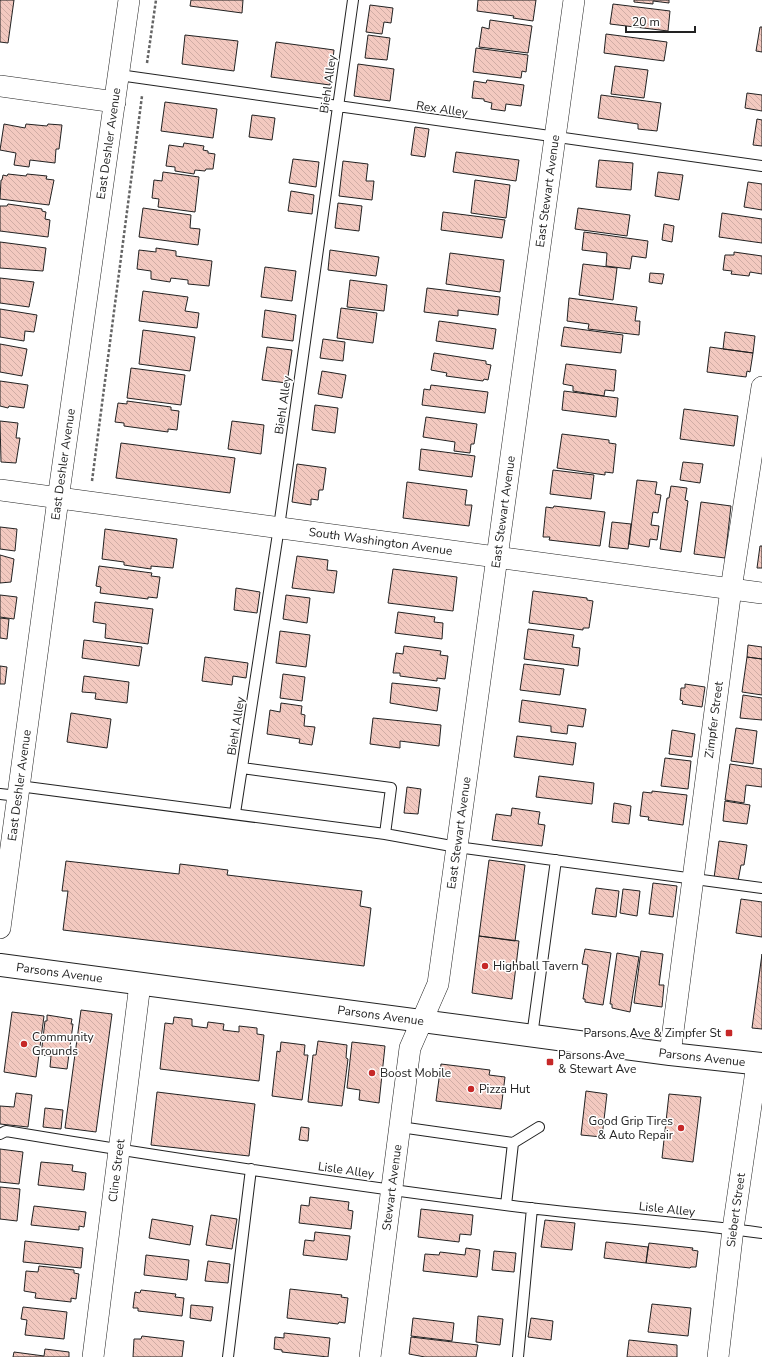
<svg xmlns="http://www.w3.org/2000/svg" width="762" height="1357" font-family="'Nunito Sans',sans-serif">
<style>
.building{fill:url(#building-back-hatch);stroke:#222}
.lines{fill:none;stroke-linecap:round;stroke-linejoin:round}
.lane-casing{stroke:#222;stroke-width:12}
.street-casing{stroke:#222;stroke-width:22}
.primary-casing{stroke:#222;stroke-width:24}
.path{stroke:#646464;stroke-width:2.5;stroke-dasharray:3 2;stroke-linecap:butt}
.lane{stroke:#fff;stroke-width:10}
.street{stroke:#fff;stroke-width:21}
.primary{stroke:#fff;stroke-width:22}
.poi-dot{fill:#c62828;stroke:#fff;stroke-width:1.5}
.labels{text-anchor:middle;stroke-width:3;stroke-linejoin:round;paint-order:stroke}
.street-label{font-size:12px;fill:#222;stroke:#fff}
.poi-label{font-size:12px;fill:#222;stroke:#fff;text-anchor:start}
</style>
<defs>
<pattern id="building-back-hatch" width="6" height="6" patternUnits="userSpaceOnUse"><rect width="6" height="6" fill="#f3c9c0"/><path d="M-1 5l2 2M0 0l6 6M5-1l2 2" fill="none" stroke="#d0aca5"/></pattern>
</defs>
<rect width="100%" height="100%" fill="#fff"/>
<!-- building -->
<path class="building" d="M0,0H14L8,43L0,42Z
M191,0H243L242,13L190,6Z
M478,0H536L533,21L513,18L514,16L477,11Z
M634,0H669V3L653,1V4L634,2Z
M613,4L670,11L668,31L610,24Z
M370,5L393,8L391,23L384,22L382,34L366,32Z
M490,20L532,26L528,53L479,47L482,27L489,29Z
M760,27H762V52L756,51Z
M606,34L667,42L664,61L604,53Z
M185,35L238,41L234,71L182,64Z
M368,35L390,38L387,60L365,58Z
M276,42L334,50L330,85L271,77Z
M476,48L528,55L526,72L522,71L521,78L473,72Z
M358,64L394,69L390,101L354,96Z
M615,66L648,70L644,98L611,94Z
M487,80L524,85L521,106L506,104L505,111L491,109L492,103L484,101V99L472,98L474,81L486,83Z
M747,93L762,95V111L745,108Z
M601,95L661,103L657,131L638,129V124L598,118Z
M165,102L217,109L213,138L161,131Z
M252,115L275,118L272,140L249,137Z
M757,119L762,120V146L753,145Z
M4,124L25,128L26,124L47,126L48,124L62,125L59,149H56L55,163L30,160L29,167L14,165L16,153L0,150Z
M415,127L429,129L425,157L411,155Z
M184,143L204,146L203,150L208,151V153L215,154L213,169H206L205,171L195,170L194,174L175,171V167L166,166L169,145L183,147Z
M456,152L519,160L516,181L453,172Z
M293,159L319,162L316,187L289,183Z
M599,160L633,163L631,190L596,187Z
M343,161L368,164L366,181H374L372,200L339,196Z
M163,172L199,177L195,212L158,207L159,199L152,198L154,180L162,181Z
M658,172L683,175L679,200L655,196Z
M8,174L26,176L27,174L47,176L46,179L54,180L49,205L0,199L1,180H2L3,175L7,176Z
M475,180L510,185L506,218L471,213Z
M748,182L762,184V210L744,207Z
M291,191L314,195L312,214L288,211Z
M338,203L362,206L359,231L335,228Z
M8,204L42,209V211L46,212L45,219L50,220L48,237L0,231V206H7Z
M143,208L191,215L190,228L200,229L198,245L139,237Z
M578,208L630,215L627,236L575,229Z
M443,212L505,220L502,238L441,230Z
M722,213L762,219V243L719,237Z
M664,224L674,226L672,242L662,240Z
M584,232L648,241L646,258L632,256L630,269L606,266L607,253L582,250Z
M0,242L46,248L43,271L0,268Z
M156,248L176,251V256L212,261L209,286L188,284V280L171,278L170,282L151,279V271L137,269L139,250L156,252Z
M330,250L379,257L376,276L328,270Z
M734,252L762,256V274L750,272L749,276L731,274L732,271L723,270L725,255H734Z
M450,253L504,260L500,292L446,284Z
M583,264L617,268L613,300L579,295Z
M265,267L296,271L292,301L261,297Z
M650,273L664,274L662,284L649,282Z
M0,278L34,282L29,307L0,303Z
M350,280L387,285L384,311L347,307Z
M427,288L500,297L498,315L458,310V316L424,312Z
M143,291L188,297L185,311L199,313L197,328L139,321Z
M569,298L637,307L635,321H640L639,335L588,329L589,324L567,321Z
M341,308L377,313L373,343L337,338Z
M0,309L37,315L34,332L25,331L24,341L0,337Z
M265,310L296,315L293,341L262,337Z
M439,321L496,329L493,349L436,341Z
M564,327L623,335L621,353L561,346Z
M143,330L195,337L190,371L139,364Z
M725,332L755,336L753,353L723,349Z
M323,339L345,342L343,361L320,358Z
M0,344L27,349L22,376L0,372Z
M267,347L292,350L287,383L262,380Z
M710,347L753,353L750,372L747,371L746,377L707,372Z
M434,353L486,361V364L491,365L488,380L484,379L483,381L446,376L447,373L431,370Z
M566,364L616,370L614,391L605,390L604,396L573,391V386L563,384Z
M131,368L185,375L181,405L127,398Z
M322,371L346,375L342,398L318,394Z
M0,381L28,385L24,408L9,406L8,408L0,406Z
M431,385L488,392L485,413L422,405L424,389L430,390Z
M564,391L618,398L616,417L562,410Z
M127,401L171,407V410L179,411L177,430L168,429V432L124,426V423L115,422L118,403L127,404Z
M315,405L338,408L335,433L312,430Z
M684,409L738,416L734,446L680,439Z
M426,417L477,424L474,444H471L470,453L454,451L455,442L423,437Z
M0,421L18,423L16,438H20L16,463L1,462Z
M232,421L264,425L261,454L228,449Z
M562,434L609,440V443L616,444L613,473L605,472V475L557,468Z
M121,443L235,458L230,493L116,478Z
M421,449L475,456L472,477L419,470Z
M683,462L703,464L700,483L680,480Z
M297,464L326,468L323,490H319L318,500L311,499V505L292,502Z
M553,470L594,475L591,499L550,494Z
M637,480L657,482L655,494L661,495L658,513L653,512L651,525L659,526L657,540L650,539L649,547L629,544Z
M407,482L467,490L465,505H472L469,526L403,518Z
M671,486L687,488L685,500L688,501L681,552L660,549L667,498H669Z
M701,502L731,506L725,558L694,554Z
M554,506L605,512L600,546L549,540L550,537H543L546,507L553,508Z
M612,522L631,524L628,549L609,547Z
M0,527L17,529L15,551L0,549Z
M105,529L177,539L173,568L151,566V569L124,565V562L102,559Z
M760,546H762V568H757Z
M0,555L14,559L11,582L0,583Z
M297,556L328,560L327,570L337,571L334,593L292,588Z
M99,566L152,573L151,576L160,577L157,598L148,597V599L100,593L101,587L96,586Z
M393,569L457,577L453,611L388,603Z
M236,588L260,592L257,613L234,610Z
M533,591L587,598V600L593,601L589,628H583V630L529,623Z
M0,595L17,597L14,619L0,617Z
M286,595L310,598L307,623L283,619Z
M95,602L153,609L148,644L105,638L106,624L93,622Z
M398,612L435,617L434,622L443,623L442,639L395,633Z
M0,618L9,619L7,639L0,638Z
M528,629L574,635L572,647L580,648L578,666L524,659Z
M280,631L310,635L306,667L276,663Z
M84,640L142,647L139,666L82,658Z
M748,645L762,647V659L747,657Z
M404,646L441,651L440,655L448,656L445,679L437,678V681L400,676V673H393L396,653L403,654Z
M205,657L248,663L246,678L233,676L232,685L202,681Z
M747,657L762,659V695L742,692Z
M524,664L564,669L560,695L520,690Z
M0,666L7,667L5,684H0Z
M283,674L305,677L302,701L280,698Z
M84,676L129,682L127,703L95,699L96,693L82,692Z
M392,683L440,688L437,711L390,703Z
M685,684L705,687L702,707L682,704L683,701L680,700L681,688H685Z
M743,695L762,698V720L740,718Z
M522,700L586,709L583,727L568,725L567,734L551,732V726L519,722Z
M281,703L302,706L301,714L305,715L304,726L315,727L312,745L299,743L300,739L267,734L270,710L280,712Z
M71,713L111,719L107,748L67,742Z
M373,718L441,725L439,746L400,741V748L370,744Z
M736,728L757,731L753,764L731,761Z
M672,730L695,734L692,757L669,754Z
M517,736L576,743L573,765L514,757Z
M665,758L691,761L688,789L661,786Z
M730,764L762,769V787L746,785L744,803L725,800Z
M539,776L594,783L592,804L536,797Z
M407,787L421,789L418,814L404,813Z
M652,791L687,795L683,825L648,820L649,817L640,816L643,792L652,793Z
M725,801L750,805L747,824L723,821Z
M614,803L631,806L629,824L612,822Z
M512,808L540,812L538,824L545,825L542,846L492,840L496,814L511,816Z
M719,841L747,845L744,865H741L738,881L714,878Z
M489,860L525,865L515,941L479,936Z
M66,861L179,874L180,864L228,870L227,875L362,891L360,906L371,908L364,966L63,930L68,891H62Z
M653,883L677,886L673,917L649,914Z
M596,888L619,891L616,917L592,914Z
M623,889L640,891L637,916L620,913Z
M741,899L762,902V937L736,933Z
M479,936L519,941L512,999L472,993Z
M585,949L611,953L603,1005L585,1002V999H583L588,965L582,964Z
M641,951L663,954L659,985H664L662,1007L634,1003Z
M617,953L639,957L630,1012L612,1008V1004H610Z
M762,954V1029L752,1028Z
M81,1010L112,1014L96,1132L65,1128Z
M12,1012L44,1016L36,1077L4,1072Z
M47,1015L72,1019L71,1024H73L67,1069L50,1067L51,1056L41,1055L45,1021H47Z
M174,1017L192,1019V1026L207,1028L208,1022L224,1024L223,1030L239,1032V1026L257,1028V1034L264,1035L259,1081L160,1069L165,1023L173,1024Z
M318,1041L347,1045L346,1058L348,1059L342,1106L308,1102L313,1055H316Z
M281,1042L305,1045L304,1055H308L302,1100L272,1096L277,1051L280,1052Z
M352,1042L385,1046L379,1103L359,1100L360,1090L347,1088Z
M441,1064L490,1070L489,1075L505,1077L501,1109L436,1101Z
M586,1091L607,1094L602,1137L581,1135Z
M157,1092L255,1104L249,1156L151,1145Z
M16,1093L32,1095L28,1127L0,1124V1106L14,1107Z
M669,1094L701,1097L693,1162L662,1158Z
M45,1108L63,1110L61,1129L43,1127Z
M301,1127L309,1128L308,1141L299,1140Z
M0,1149L23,1152L19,1184L0,1182Z
M41,1162L73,1165L72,1171L86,1173L84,1190L38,1185Z
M0,1187L20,1189L17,1221L0,1219Z
M310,1197L349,1202L348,1210L353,1211L351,1229L299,1223L301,1205L309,1206Z
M34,1206L86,1212L84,1227L79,1226V1230L31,1225Z
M421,1209L473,1215L471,1235L460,1234L459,1242L418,1237Z
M211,1215L237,1219L232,1249L206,1245Z
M152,1219L193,1226L190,1245L149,1238Z
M545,1220L575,1223L572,1250L541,1247Z
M315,1232L350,1236L347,1260L303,1255L305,1240L314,1241Z
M25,1241L83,1248L81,1268L23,1262Z
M606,1242L648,1247L646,1263L604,1258Z
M649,1243L693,1248L692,1250L698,1251L696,1267H691L690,1268L646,1263Z
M466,1248L480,1250L477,1277L423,1271L425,1254L439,1255L440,1252L465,1255Z
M494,1251L516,1253L514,1272L492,1270Z
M146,1255L189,1260L187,1280L144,1275Z
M208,1261L230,1264L228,1283L205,1281Z
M39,1266L74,1270V1273L79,1274L76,1299L71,1298V1302L35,1298L36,1293L24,1291L26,1271L38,1272Z
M290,1289L342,1295L341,1297L348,1298L345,1323L339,1322L338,1324L287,1318Z
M141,1290L176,1294L175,1297L184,1298L182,1316L138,1311V1308H133L135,1292L140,1293Z
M652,1304L691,1308L688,1336L648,1332Z
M191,1305L213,1307L211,1321L190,1318Z
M23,1307L67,1312L64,1339L25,1335L27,1320L21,1319Z
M478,1316L503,1319L500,1345L476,1342Z
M413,1318L454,1323L452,1341L411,1336Z
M531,1318L553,1321L551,1340L528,1337Z
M284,1333L330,1338L328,1357L282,1352V1350L274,1349L275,1337L284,1338Z
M142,1336L184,1341L182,1357H133L134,1339H141Z
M411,1337L478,1345L476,1357H425L409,1354Z
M629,1340L677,1345V1357H627Z
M45,1349L69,1352V1357H13L14,1352L44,1356Z"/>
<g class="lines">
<defs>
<path id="lane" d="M119,75L762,166
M242,768L391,788L385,834
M19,786L385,834L457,847L762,888
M0,794L18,796
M235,813L279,527L353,0
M532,1036L556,860
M400,1127L513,1143L506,1205
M0,1134L6,1131C180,1160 354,1186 529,1208C607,1217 685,1223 762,1233
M513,1143L539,1127
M228,1357L251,1169
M518,1357L532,1208"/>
<g id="street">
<path d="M0,86L115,102"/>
<path id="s1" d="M0,490L762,593"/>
<path id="s2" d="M0,928L58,499L129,0"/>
<path id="s3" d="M670,1054L731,589L762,387"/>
<path id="s4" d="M93,1357L140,984"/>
<path id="s5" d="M370,1357L410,1048L438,984L574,0"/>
<path id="s6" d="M718,1357L733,1229L757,1064"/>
</g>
<g id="primary">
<path id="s7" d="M0,965L670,1054L762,1064"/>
</g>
</defs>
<!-- lane casing -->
<use href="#lane" class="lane-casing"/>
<!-- street casing -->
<use href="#street" class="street-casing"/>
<!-- primary casing -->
<use href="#primary" class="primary-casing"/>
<!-- path -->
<path class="path" d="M147,63L156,0
M92,481L142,96"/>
<!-- lane -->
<use href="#lane" class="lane"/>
<!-- street -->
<use href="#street" class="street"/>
<!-- primary -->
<use href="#primary" class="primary"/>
</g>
<!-- markers -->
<g class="poi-dot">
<circle cx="485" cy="966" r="4"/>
<rect x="725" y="1029" width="8" height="8" rx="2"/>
<circle cx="24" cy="1044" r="4"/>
<rect x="546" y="1058" width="8" height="8" rx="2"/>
<circle cx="372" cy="1073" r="4"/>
<circle cx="471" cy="1089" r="4"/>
<circle cx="681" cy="1128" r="4"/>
</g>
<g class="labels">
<!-- street labels -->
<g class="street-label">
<text transform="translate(328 84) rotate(-82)" y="4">Biehl Alley</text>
<text transform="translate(442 109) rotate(8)" y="4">Rex Alley</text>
<text dy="4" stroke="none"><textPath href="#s2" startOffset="792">East Deshler Avenue</textPath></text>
<text dy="4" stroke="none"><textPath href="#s5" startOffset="1182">East Stewart Avenue</textPath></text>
<text transform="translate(283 405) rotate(-82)" y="4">Biehl Alley</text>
<text dy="4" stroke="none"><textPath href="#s2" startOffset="468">East Deshler Avenue</textPath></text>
<text dy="4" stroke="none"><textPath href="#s5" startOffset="858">East Stewart Avenue</textPath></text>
<text dy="4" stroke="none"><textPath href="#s1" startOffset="384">South Washington Avenue</textPath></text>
<text dy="4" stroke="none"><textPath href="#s3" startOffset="337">Zimpfer Street</textPath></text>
<text transform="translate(236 726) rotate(-81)" y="4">Biehl Alley</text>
<text dy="4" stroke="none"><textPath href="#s2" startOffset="144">East Deshler Avenue</textPath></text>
<text dy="4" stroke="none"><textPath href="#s5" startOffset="534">East Stewart Avenue</textPath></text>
<text dy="4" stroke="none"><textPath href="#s7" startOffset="60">Parsons Avenue</textPath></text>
<text dy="4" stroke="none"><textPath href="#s7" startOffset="384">Parsons Avenue</textPath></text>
<text dy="4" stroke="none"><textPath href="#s7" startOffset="708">Parsons Avenue</textPath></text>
<text transform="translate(346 1170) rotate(8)" y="4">Lisle Alley</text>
<text dy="4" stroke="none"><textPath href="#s4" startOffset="188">Cline Street</textPath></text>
<text dy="4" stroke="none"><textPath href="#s5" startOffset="171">Stewart Avenue</textPath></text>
<text transform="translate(667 1209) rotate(6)" y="4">Lisle Alley</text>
<text dy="4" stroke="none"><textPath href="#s6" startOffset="148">Siebert Street</textPath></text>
</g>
<!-- poi labels -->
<g class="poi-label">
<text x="493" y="970">Highball Tavern</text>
<text x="721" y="1037" text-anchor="end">Parsons Ave &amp; Zimpfer St</text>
<text x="32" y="1041">Community<tspan x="32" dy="14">Grounds</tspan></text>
<text x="558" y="1059">Parsons Ave<tspan x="558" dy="14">&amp; Stewart Ave</tspan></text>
<text x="380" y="1077">Boost Mobile</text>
<text x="479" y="1093">Pizza Hut</text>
<text x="673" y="1125" text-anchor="end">Good Grip Tires<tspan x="673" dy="14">&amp; Auto Repair</tspan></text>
</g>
</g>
<!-- scale -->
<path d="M626 26v6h69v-6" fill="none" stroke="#222222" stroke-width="2"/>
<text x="632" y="26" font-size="12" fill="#222222" stroke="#ffffff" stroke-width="3" paint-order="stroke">20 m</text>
</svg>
